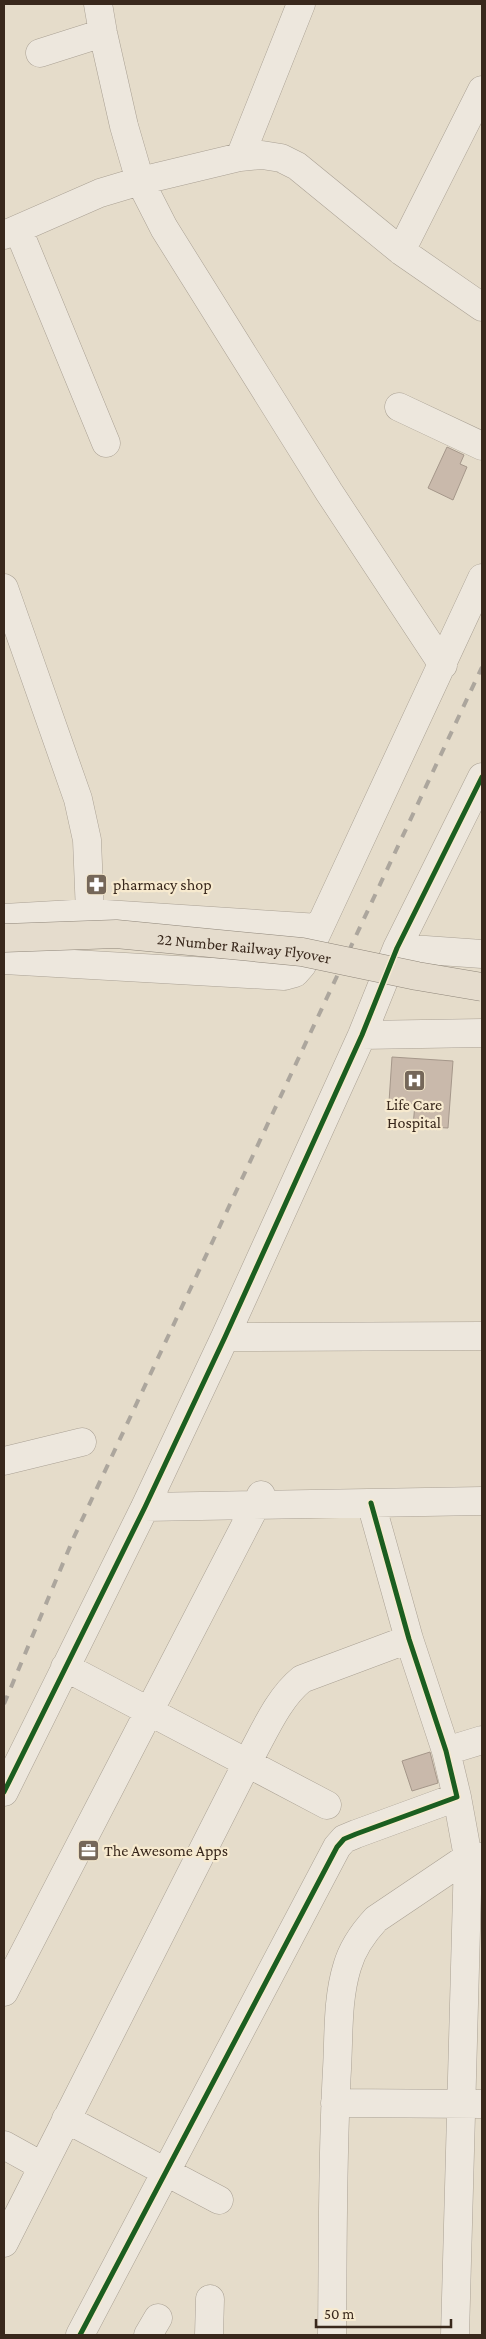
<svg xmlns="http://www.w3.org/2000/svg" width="486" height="2339" font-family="'Crimson Pro',serif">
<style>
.building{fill:#c9b9ab;stroke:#a5978a}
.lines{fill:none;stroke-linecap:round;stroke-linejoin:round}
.minor-casing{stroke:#aaa194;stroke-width:29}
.minor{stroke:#ede7dd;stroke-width:28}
.rail{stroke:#aca69d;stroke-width:4;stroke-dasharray:9 9;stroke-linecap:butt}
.major-bridge-casing{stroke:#8f867a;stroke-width:29;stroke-linecap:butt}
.major-bridge{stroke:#e5dccd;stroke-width:28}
.cycleway-casing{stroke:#f7eacf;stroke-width:8}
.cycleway{stroke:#1b5e20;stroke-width:5}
.labels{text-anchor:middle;stroke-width:4.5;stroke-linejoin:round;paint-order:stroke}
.poi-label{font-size:16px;fill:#39281c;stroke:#f7eacf;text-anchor:start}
.street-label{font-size:16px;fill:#39281c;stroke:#f7eacf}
</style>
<rect width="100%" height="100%" fill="#e5dcca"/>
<!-- building -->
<path class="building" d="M447,447L464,455L460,464L467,467L453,500L428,488Z
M392,1057L453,1061L448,1128L413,1126L415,1104L389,1102Z
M430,1752L438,1783L412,1791L402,1761Z"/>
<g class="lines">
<defs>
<path id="minor" d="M98,4L103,33L124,126L140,181L164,228L329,492L443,665
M40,53L103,33
M240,157L301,4
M18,229L106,443
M4,235L100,193L140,181L240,157L262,155L281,158L297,166L401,251L482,307
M401,251L482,90
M399,407L482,446
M4,588L78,799L87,840L90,913
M4,918L90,913L319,928
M397,948L482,954
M4,960L284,976L295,973L302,965L482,578
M362,1035L482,1033
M225,1337L482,1336
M4,1461L82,1442
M145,1507L482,1501
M65,1667L327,1805
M446,1751L482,1740
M4,1792L145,1507L225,1337L362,1035L397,948L482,777
M4,1992L261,1495
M335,2103L482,2104
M66,2119L219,2200
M4,2145L42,2166
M4,2243L247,1763C263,1735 277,1699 302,1679L409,1639
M80,2335L337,1847L344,1839L356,1834L457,1797L446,1751L409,1639L371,1503
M148,2335L158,2318
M209,2335L210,2299
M332,2335C333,2247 332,2158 337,2069C339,2035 337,2000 347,1967C352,1949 363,1933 376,1919L468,1857H482
M455,2335L468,1857L457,1797"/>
</defs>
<!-- minor casing -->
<use href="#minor" class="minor-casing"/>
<!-- minor -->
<use href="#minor" class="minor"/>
<!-- rail -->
<path class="rail" d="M4,1704L74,1537L482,667"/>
<defs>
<g id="major-bridge">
<path id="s1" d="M4,938L116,934L302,952L417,976L482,987"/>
</g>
</defs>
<!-- major-bridge casing -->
<use href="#major-bridge" class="major-bridge-casing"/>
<!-- major-bridge -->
<use href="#major-bridge" class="major-bridge"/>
<defs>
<path id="cycleway" d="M4,1792L145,1507L225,1337L362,1035L397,948L482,777
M80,2335L337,1847L344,1839L356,1834L457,1797L446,1751L409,1639L371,1503"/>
</defs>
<!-- cycleway casing -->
<use href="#cycleway" class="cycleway-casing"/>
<!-- cycleway -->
<use href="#cycleway" class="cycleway"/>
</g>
<!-- icons -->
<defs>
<symbol id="pharmacy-square" viewBox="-11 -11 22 22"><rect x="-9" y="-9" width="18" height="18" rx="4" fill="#756759" stroke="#f7eacf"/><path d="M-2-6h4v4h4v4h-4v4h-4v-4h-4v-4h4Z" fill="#fff"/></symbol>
<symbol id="hospital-square" viewBox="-11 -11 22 22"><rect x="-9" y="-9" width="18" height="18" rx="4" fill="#756759" stroke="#f7eacf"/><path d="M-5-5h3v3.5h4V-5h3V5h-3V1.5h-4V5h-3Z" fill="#fff"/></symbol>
<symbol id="office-square" viewBox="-11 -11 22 22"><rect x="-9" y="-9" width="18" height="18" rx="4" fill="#756759" stroke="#f7eacf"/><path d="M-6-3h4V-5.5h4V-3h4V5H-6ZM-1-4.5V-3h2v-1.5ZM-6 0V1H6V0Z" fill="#fff"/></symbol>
</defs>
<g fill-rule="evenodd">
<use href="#pharmacy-square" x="84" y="872" width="25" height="25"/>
<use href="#hospital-square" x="402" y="1068" width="25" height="25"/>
<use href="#office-square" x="76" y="1838" width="25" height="25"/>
</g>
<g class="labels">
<!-- poi labels -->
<g class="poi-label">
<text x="113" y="890">pharmacy shop</text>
<text x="414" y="1110" text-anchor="middle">Life Care<tspan x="414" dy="18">Hospital</tspan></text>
<text x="104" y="1856">The Awesome Apps</text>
</g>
<!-- street labels -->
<g class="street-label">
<text dy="6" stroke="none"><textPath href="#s1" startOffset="241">22 Number Railway Flyover</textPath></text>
</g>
</g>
<!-- border -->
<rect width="486" height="2339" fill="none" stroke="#39281c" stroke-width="10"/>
<!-- scale -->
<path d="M316 2319v8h135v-8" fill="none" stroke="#39281c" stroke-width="2.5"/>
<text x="324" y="2319" font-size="15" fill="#39281c" stroke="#f7eacf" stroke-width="4" paint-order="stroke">50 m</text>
</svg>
